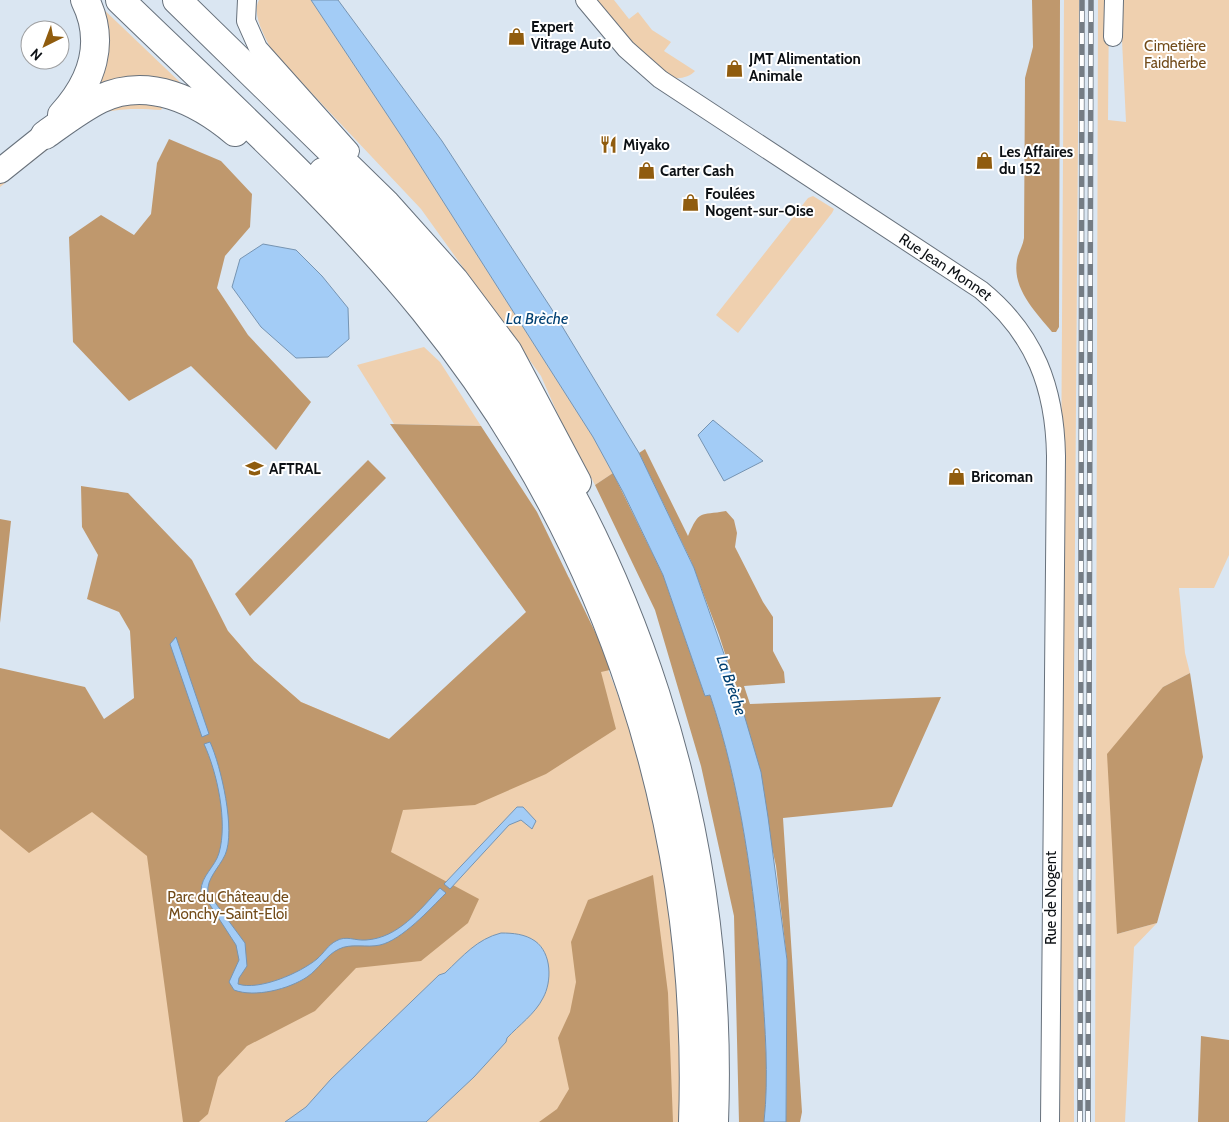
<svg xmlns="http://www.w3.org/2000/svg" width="1229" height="1122" font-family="Cabin,sans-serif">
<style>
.green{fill:#efd0af}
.forest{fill:#bf986d}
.water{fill:#a3ccf6;stroke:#7694b2}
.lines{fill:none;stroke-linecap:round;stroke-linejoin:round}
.street-casing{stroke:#67717c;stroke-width:20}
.secondary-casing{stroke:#67717c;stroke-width:26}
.primary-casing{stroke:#67717c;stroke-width:30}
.highway-casing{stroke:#67717c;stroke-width:30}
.street{stroke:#fff;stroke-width:18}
.secondary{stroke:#fff;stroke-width:24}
.primary{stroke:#fff;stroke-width:28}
.highway{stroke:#fff;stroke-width:28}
.rail-casing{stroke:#747c84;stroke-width:5.5}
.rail{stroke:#fff;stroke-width:4;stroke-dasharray:11;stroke-linecap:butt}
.labels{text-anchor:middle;stroke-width:4;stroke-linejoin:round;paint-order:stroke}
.poi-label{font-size:15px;font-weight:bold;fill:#0c1014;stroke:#fff;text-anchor:start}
.park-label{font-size:15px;fill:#724b19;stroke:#fff}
.street-label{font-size:15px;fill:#0c1014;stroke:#fff}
.water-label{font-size:16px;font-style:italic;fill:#014073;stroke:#fff}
</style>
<rect width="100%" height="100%" fill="#dae6f2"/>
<!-- green -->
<path class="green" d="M259,0H311L404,140L593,437L613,473L595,485L563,426L541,376L421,209L272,51C266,38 251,15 259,0Z
M594,0H614L629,19L638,12L652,30L671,42L664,51L695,71C690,77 678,80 670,77C647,68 611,20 594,0Z
M1064,0H1079L1073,811L1074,1122H1060L1059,808Z
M1098,0H1109L1108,120L1126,122L1120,0H1229V555L1214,588H1179L1185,653L1190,673L1163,687L1117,934L1157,923L1134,947L1125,1122H1095Z
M98,4L185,87L99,88Z
M119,101L166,103L161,110C135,108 113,108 89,117L0,187V181L89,111Z
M813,196L834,209L832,213L738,333L716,315L808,198Z
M424,347L440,362L481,426L394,424L357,365Z
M569,577C601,650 632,723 651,801C677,905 680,1016 679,1122H0V823L228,631L254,661L301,702L389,739Z"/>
<!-- forest -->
<path class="forest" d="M1032,0H1060L1059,327L1056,332H1052C1035,311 1012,289 1017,260C1018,253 1023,246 1024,238L1025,78L1033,47Z
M169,139L221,161L252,194L250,227L225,256L217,288L248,335L311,402L276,450L191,366L129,401L73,342L69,237L101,215L134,235L151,214L157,163Z
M390,424L481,426L537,512L598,638L610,670L601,672L616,729L546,774L475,805L403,810L391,852L479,899L468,923L421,961L356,968L315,1011L247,1046L218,1077L208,1114L199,1122H183L147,856L92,812L29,853L0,829V668L85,687L104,719L134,698L130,631L119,612L87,599L98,555L82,527L81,486L128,493L192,560L228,631L254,661L301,702L389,739L526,612Z
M645,449L688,536C700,509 699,516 726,511L734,520L737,533L735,547L763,602L773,617V651L784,672L785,683L744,686L750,704L941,697L892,807L783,818L802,1112L800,1122H786L787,960L776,866L738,694L719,635L691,561L639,453Z
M368,460L386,478L250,616L235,594Z
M613,473L663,575L705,696L710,695C741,787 754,885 762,982C765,1028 769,1076 764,1122H739L734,916L701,766L655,610L595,485Z
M0,519L11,521L0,623Z
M1190,673L1203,757L1157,923L1117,934L1107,754L1163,687Z
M653,875L668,993L673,1122H539L557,1109L569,1089L558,1038L570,1012L576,982L571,942L588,900Z
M1201,1036L1229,1040V1122H1198Z"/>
<!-- water -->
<path class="water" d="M311,0H338L442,141L551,308L639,453L694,568L738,694L761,772L768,817L787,960L786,1122H764C769,1076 765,1028 762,982C754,886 741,787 710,695L705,696L663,575L623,492L593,437L404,140Z
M263,244L296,250L322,276L348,308L349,339L328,357L296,358L261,327L232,287L240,259Z
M713,420L763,461L724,481L698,435Z
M176,637L209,734L202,737L170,644Z
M210,742C221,766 236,831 225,855C219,868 206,879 208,893L245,943L247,966L239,978L238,984C259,991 300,973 317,959C324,953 328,945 336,941C346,935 355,941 366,940C398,938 420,910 440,888L446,893C430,909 402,940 380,945C367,948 351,943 339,949C326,955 319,969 307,977C289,989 255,998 234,990L229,982L239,960L236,945L201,891C201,876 215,867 219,853C228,822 217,772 204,744Z
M517,807H523L536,821L532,829L521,820L509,825L450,889L444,884Z
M501,933C513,933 525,934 535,941C552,953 552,982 543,998C535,1014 519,1025 507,1038L506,1042L474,1077L426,1122H285L306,1107L331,1079L439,975L445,973C463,956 477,939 501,933Z"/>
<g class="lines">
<defs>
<g id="street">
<path d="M247,0L246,21L258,48L350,151"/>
<path id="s1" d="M585,0L626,49L660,79L981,290C1035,334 1055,388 1056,456L1050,1122"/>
<path d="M1113,37L1114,0"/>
</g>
<path id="secondary" d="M0,171L45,135"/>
<path id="primary" d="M177,0L386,204L454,280L508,352L577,482"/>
<path id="highway" d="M120,0C223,100 333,198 424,310C611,541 703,826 693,1122
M62,115C92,82 106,42 85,0
M45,135C62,123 80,109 100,99C148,76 198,101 235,132
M323,172C368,217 414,263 453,313C634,543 725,830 714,1122"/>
</defs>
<!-- street casing -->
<use href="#street" class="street-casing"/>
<!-- secondary casing -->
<use href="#secondary" class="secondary-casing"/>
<!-- primary casing -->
<use href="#primary" class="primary-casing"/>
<!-- highway casing -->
<use href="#highway" class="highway-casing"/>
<!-- street -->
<use href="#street" class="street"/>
<!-- secondary -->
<use href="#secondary" class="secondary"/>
<!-- primary -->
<use href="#primary" class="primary"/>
<!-- highway -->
<use href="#highway" class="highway"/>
<defs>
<path id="rail" d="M1080,1122L1082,0
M1088,1122L1091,0"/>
</defs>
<!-- rail casing -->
<use href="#rail" class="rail-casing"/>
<!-- rail -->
<use href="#rail" class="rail"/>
</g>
<!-- icons -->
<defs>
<symbol id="shop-bare" viewBox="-9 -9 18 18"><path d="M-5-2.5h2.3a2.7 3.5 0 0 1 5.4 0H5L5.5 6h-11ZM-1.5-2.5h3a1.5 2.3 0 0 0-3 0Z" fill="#905c0e" stroke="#fff" stroke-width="2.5" paint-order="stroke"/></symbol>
<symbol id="restaurant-bare" viewBox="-9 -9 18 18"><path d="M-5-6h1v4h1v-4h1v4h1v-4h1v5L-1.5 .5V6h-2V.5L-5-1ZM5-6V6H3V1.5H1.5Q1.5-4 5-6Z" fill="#905c0e" stroke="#fff" stroke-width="2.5" paint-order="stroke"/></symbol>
<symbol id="university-bare" viewBox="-9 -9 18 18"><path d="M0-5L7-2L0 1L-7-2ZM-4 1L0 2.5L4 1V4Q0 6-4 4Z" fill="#905c0e" stroke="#fff" stroke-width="2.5" paint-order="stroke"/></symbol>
</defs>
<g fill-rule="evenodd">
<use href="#shop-bare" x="504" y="24" width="25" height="25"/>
<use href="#shop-bare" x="722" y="56" width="25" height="25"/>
<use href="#restaurant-bare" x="596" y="132" width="25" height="25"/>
<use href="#shop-bare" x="972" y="148" width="25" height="25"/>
<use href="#shop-bare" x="634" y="158" width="25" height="25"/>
<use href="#shop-bare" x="678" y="190" width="25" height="25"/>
<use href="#university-bare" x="242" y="456" width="25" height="25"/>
<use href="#shop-bare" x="944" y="464" width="25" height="25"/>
</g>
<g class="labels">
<!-- poi labels -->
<g class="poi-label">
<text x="531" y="32">Expert<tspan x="531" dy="17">Vitrage Auto</tspan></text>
<text x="749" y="64">JMT Alimentation<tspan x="749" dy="17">Animale</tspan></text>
<text x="623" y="150">Miyako</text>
<text x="999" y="157">Les Affaires<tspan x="999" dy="17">du 152</tspan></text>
<text x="660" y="176">Carter Cash</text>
<text x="705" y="199">Foulées<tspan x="705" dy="17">Nogent-sur-Oise</tspan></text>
<text x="269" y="474">AFTRAL</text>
<text x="971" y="482">Bricoman</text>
</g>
<!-- park labels -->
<g class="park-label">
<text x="1175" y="51">Cimetière<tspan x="1175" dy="17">Faidherbe</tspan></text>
<text x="228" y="902">Parc du Château de<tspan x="228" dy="17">Monchy-Saint-Eloi</tspan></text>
</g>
<!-- street labels -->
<g class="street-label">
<text dy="5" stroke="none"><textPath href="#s1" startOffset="451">Rue Jean Monnet</textPath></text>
<text transform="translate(1051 898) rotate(-90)" y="5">Rue de Nogent</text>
</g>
<!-- water labels -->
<g class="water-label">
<text x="537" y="324">La Brèche</text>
<text transform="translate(732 685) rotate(71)" y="6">La Brèche</text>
</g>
</g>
<!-- north arrow -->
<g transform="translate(45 45) rotate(222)"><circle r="24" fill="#ffffff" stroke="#9e9fa1"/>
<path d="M0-4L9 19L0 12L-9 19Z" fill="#905c0e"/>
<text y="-8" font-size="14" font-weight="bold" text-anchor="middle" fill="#0c1014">N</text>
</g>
</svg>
